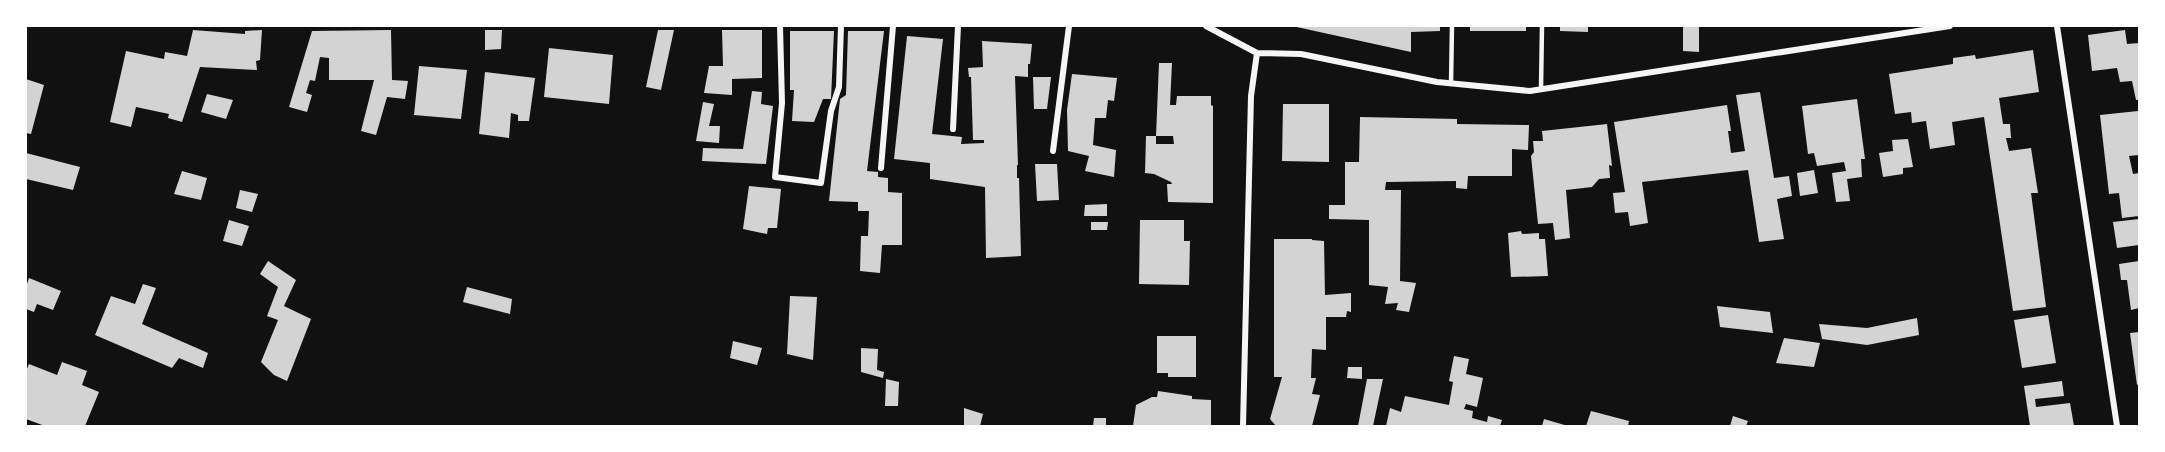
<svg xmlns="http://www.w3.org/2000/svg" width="2165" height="452" font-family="Lato,sans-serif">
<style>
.building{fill:#d3d3d3}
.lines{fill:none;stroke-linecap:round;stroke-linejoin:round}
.service{stroke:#f5f5f5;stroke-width:4.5}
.minor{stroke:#f5f5f5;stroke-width:6}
</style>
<rect width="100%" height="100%" fill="#111"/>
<!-- building -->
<path class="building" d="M1292,26H1440V31L1411,32V52Z
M1470,26H1526V31H1470Z
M1560,26H1588V32L1560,31Z
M1683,26H1699V52L1683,51Z
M193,30L245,34V31L262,30L260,60L256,61L257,70L200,67L182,122L168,118L169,114L136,107L131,127L110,122L126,51L164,59L165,52L187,56Z
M391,30L392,80L408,81L405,99L387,97L376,135L361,131L374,80H329V58L320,57L315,81L310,80L306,93L312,95L307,112L289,107L312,31Z
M485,30H502L501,49L485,50Z
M658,30H674L661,90L646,87Z
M722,30H762V78L732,79V95L704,93L709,66H723Z
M2125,30L2127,44L2139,43V100H2136L2132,81L2120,82L2117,68L2092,71L2088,35Z
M790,31H834L831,99H823L814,122L792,121L794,90H790Z
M848,31H884L867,171L878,172V177L888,178V192L902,193V245H882L880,273L860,271L861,236H868L869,211H858V202L829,201L840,99L846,95Z
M907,36L943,39L932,134L962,137L961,144L984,143V140H973L971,77H969L968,68L983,67L982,41L1032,44L1030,64H1028V77L1015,76L1018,165H1017V178H1019L1021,256L986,258L985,187L930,179V163L894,159Z
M549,48L613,55L609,104L544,97Z
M2033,50L2039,92L1999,98L2003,124H2010L2011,138H2006L2009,151L2031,148L2038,193H2031L2046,307L2013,311L1984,117L1952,122L1955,145L1930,149L1926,121L1912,123L1911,112L1895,114L1889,74L1953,64V58L1975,55L1976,59Z
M1159,63H1172L1170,105H1176L1177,96H1211V105L1213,106V203L1168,202L1167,184H1172L1171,182L1154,174L1145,173L1146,136H1156V144H1174L1173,136H1156Z
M419,66L467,70L461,119L414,115Z
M485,72L535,78L529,121H518V115L511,113L509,138L479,134Z
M1072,74L1117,78L1114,101L1108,100L1106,118H1095L1093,145L1116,150L1114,177L1085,171L1089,156L1068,151L1067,110Z
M1033,77H1051L1047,109H1034Z
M26,79L44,85L31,134L26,133Z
M752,91L762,92L761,104L773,106L766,164L702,161L703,148L743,149Z
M1760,92L1774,178L1789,176L1792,196L1777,199L1784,239L1759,242L1748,170L1642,182L1648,223L1630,226L1628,212L1615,213L1613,193L1625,192L1614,122L1727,105L1731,131H1728L1731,153L1745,151L1736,95Z
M207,94L233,100L226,119L201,112Z
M1857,99L1865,159H1861L1862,177L1847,179L1850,201L1836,202L1832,173L1846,171L1844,162L1817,166L1814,153L1808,154L1802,106Z
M703,102L714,104L709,126H720L719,143L696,141Z
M1283,104H1329V162L1282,161Z
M2138,111L2139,155L2129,156L2133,174L2139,173V216L2122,218L2119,193L2109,194L2100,115Z
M1360,117L1457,119V124L1529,125L1528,150L1512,149V176H1468L1467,189L1456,188V181L1386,182L1385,190H1401L1400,281L1416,283L1409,312L1396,310L1398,303L1385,304L1388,287L1369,285V220L1329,219V205H1345V162H1359Z
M1607,124L1612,166L1609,165L1610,178L1599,179L1592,187L1566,190L1570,238L1555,240L1553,223L1538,224L1531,156L1534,152L1533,141H1543L1542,131Z
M1908,139L1913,167L1903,168V174L1883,177L1879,153L1893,151L1892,140Z
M26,153L80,167L73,190L26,179Z
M1035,164H1057L1059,200L1037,201Z
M1814,170L1818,193L1800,196L1797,173Z
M182,171L207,178L201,200L174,194Z
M749,186L781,189L777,228H768L767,234L743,229Z
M240,190L258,194L252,212L236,208Z
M1107,204V216H1084L1085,205Z
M2139,219V245L2117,248L2113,222Z
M229,220L249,226L242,246L223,241Z
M1140,220H1184V241H1190L1189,285L1139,284Z
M1091,222H1108L1107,230H1091Z
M1521,231L1522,234L1539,233V239H1545L1548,276L1511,277L1508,233Z
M1274,239H1312V240L1324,241L1325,295L1351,293V312L1347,311L1346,317H1326V350L1312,349L1311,378H1316L1312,394L1320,395L1312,426H1276L1270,419L1282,377H1274Z
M268,261L296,280L284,306L311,319L287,381L274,375L261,362L278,320L267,316L278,287L260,274Z
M2139,261V308L2131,310L2127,280H2121L2119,264Z
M29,278L61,291L53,310L37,304L34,312L26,309V287Z
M143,284L156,288L142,324L208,353L203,368L179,358L172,368L95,335L111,296L135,304Z
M467,287L512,299L510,314L463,302Z
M790,296L817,297L813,360L787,354Z
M1717,306L1770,312L1773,333L1720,327Z
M2048,315L2056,363L2022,368L2014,320Z
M1917,318L1919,335L1867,345L1822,339L1819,324L1867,328Z
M2139,332V384L2137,385L2130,333Z
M1157,336H1196V377H1168V373H1157Z
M1784,338L1820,343L1814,367L1776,363Z
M733,341L762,348L757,365L730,358Z
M861,348L878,349L877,370L884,372L883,378L861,372Z
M1454,356L1469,359L1466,374L1483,378L1477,407L1466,404L1464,409L1473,411L1472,418L1487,422L1488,416L1502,420L1500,426H1386L1390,408L1401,412L1405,396L1449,405L1453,382L1449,381Z
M62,362L87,371L82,385L99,392L85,426H45L26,419V371L29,364L57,375Z
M1348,367H1362V379L1347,378Z
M886,379L899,382L898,406H885Z
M1367,379H1383L1373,426H1358Z
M2062,381L2064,396L2035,399L2036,407L2070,403L2074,426H2030L2024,386Z
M1158,391L1192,396V399L1211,400V426H1133L1136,405L1152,397H1157Z
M964,408L983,414L980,426H964Z
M1591,411L1629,421L1628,426H1586Z
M1733,416L1748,421L1746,426H1730Z
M1094,418H1106V426H1093Z
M1544,419L1568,426H1542Z"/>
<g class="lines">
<!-- service -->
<path class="service" d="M1451,84L1452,26
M1541,89L1542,26"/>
<!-- minor -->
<path class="minor" d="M780,26L782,103L775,177L821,183L831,111L839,87L841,26
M1206,26L1257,53L1301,54L1437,82L1530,91L1950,26
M2057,26L2117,426
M953,129L958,26
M1053,151L1069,26
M881,168L893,26
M1243,426L1251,96L1257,53"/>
</g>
<!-- border -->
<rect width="2165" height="452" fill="none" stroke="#ffffff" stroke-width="54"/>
</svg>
